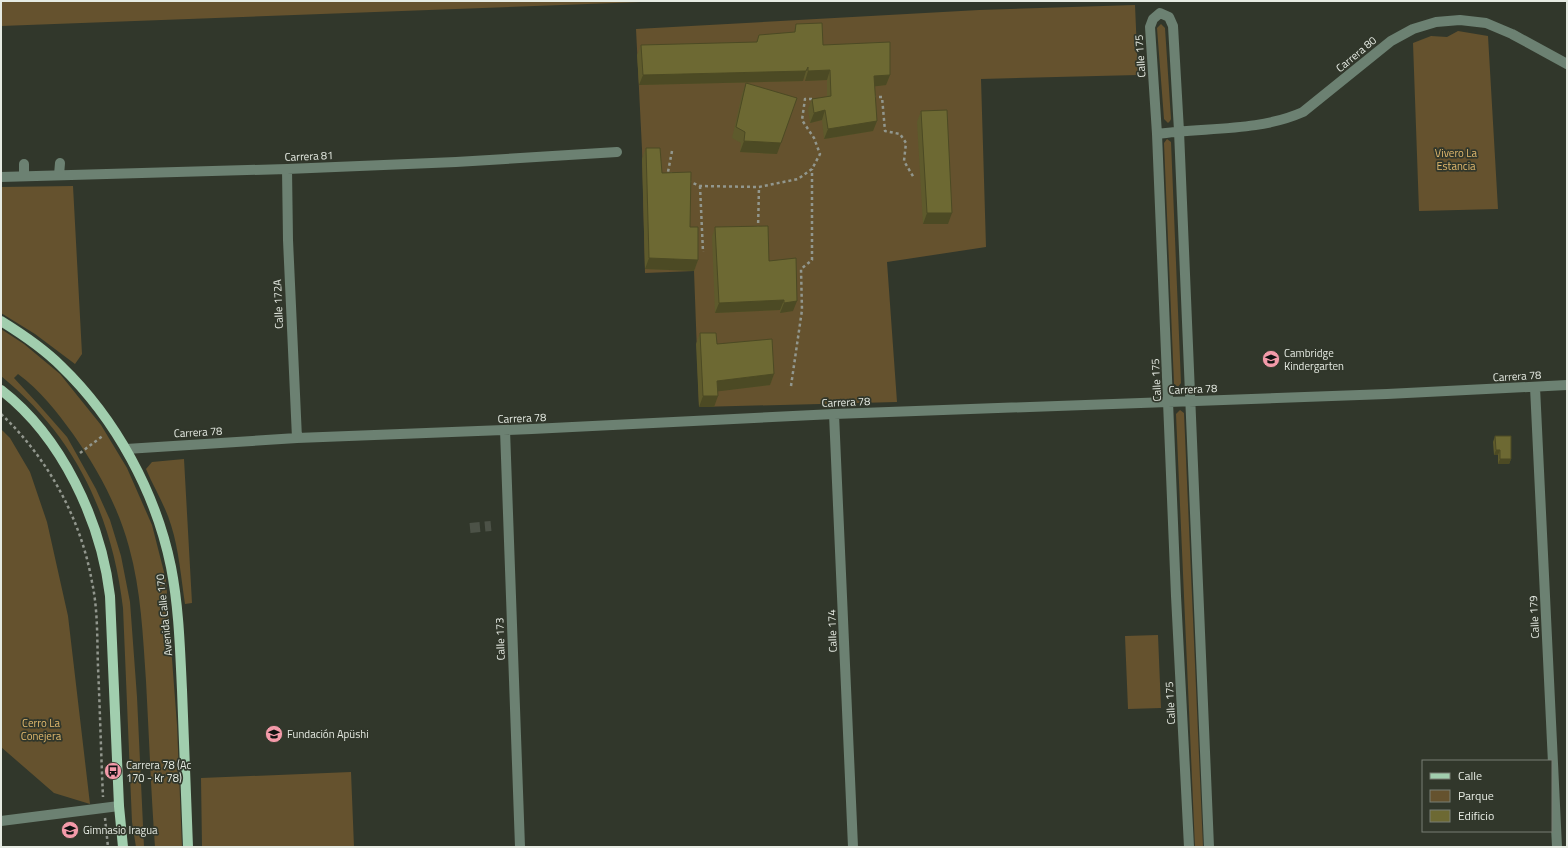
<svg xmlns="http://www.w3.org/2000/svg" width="1568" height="848" font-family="'Titillium Web',sans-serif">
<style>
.green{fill:#65522e}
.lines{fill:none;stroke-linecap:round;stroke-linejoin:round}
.minor-tunnel{stroke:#4c5247;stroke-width:10;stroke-dasharray:10 5;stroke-linecap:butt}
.path{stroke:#92978e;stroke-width:2.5;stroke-dasharray:3 3;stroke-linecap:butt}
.minor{stroke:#6c8172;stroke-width:10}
.major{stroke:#a1ceae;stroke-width:10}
.wall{fill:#5e5a2c}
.shaded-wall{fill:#4c4a24}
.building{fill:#6d6933;stroke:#4c4a24}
.labels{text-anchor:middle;stroke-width:3.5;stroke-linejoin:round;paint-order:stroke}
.street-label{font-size:11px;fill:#e6ebe3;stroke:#31372b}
.park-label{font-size:11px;fill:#e3ba6e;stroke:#31372b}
.poi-label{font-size:11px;fill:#e6ebe3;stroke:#31372b;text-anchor:start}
</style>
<rect width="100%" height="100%" fill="#31372b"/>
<!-- green -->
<path class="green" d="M1,1H641V2L1,26Z
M1135,5L1138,75L981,79L986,247L887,262L897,402L699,407L694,271L645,273L642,149L636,29L979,10Z
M1161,24L1165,28L1171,119L1170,121L1168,123L1164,119L1157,28Z
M1458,31L1488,36L1498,209L1419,211L1413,43L1431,36L1447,37Z
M1167,139L1171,142L1181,383L1178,387L1174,384L1164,143Z
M73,186L82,354L75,364L35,334L1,313V187Z
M1,329L24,344L60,374L101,425L127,468L152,525L166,580L177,725L182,847H155C151,792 149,736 146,681C143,636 141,590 129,547C118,506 97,468 73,434C57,412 40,390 18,374L14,378L38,404L67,437L96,489L110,520L121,556L130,602L137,697L144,847H136L132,822L123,608C112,515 75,436 1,376Z
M1180,410L1184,413L1203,847H1195L1176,414Z
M1,429L10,438L30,472L47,522L68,616L90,804L54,793L1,747Z
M184,459L192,603L185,604C181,578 179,550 171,525C165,505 154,488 146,469L152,462Z
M1158,635L1161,708L1128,709L1125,636Z
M351,772L354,847H202L201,778Z"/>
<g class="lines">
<!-- minor-tunnel -->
<path class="minor-tunnel" d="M470,528L491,526"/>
<!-- path -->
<path class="path" d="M873,97H882L885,131L900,134L906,143L904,161L914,178
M672,151L668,172L672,174
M688,181L700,186L759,187L798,179L812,169L820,154L814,138L802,120L805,99H814
M700,186L703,252
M758,229L759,187
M791,386L802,310L801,269L812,260V169
M1,414C48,458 81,519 92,582C98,610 97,639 98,667C100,710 101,754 103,797
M80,453L104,435
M105,818L108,847"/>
<!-- minor -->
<path class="minor" d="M1157,134C1206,127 1258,132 1303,112L1391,41L1413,29L1436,22L1460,20L1486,23L1512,34L1567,64
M24,164V176
M287,169L288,240L297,438
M59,175L60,163
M1,177L287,169L456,162L617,152
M1535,387L1557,847
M834,414L853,847
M505,430L520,847
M126,449L297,438L532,429L834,414L1387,394L1567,385
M1,821L119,806
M1189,847L1176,596L1157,134L1150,27L1153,19L1160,13L1169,17L1173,26L1179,131L1209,847"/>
<!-- major -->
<path class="major" d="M1,321C22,334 44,349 61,366C116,419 156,493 171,567C179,608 180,649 182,690C184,743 186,795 188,847
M1,390C62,437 101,521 110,596L119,806L123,847"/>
</g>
<!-- wall -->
<path class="wall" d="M796,24L823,45L890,75L886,85L874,86L877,121L873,131L824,139L822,120L810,123L808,109L812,99L827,97V80L805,81L804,77L803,81L639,85L637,55L641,45L756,42L759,35L794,32Z
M746,83L777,154L740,152L741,143L732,138L742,94Z
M921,111L948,224H923L917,122Z
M646,148L662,173L690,227L698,260L694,271L645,269L642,159Z
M715,227L769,261L793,311L780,313V310L715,313L712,237Z
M700,333L717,344L774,374L770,385L718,391L714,407H699L696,344Z
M1495,436L1511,459L1509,464H1498V455H1494L1493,442Z"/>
<!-- shaded-wall -->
<path class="shaded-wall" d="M830,70L827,80L805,81L808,71Z
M806,71L803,81L639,85L643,75Z
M890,75L886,85L870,87L874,76Z
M825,110L822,120L810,123L814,113Z
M877,121L873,131L824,139L828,129Z
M744,141L781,143L777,154L740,152Z
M927,213H952L948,224H923Z
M649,258L698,260L694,271L645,269Z
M784,300L780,310L715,313L719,303Z
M797,301L793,311L780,313L784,303Z
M774,374L770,385L713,392L717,381Z
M703,396H718L714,407H699Z
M1496,450H1500L1498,455H1494Z
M1500,459H1511L1509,464H1498Z"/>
<!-- building -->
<path class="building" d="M822,23L823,45L890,42V75L874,76L877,121L828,129L825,110L814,113L812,99L831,96L830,70L808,71V67L806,71L643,75L641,45L757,42L759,35L795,32L796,24Z
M746,83L797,98L781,143L744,141L745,132L736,127Z
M947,110L952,213H927L921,111Z
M646,148H660L662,173L691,172L690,227H698V260L649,258Z
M768,226L769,261L796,258L797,301L784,303V300L719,303L715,227Z
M700,333H716L717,344L772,339L774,374L717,381L718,396H703Z
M1495,436H1511V459H1500V450H1496Z"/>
<!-- icons -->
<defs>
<symbol id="school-disc" viewBox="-11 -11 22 22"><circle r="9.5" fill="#f39aa9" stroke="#31372b"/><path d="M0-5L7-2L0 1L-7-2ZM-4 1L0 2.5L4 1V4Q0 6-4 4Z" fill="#111"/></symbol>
<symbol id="bus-disc" viewBox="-11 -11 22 22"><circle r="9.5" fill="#f39aa9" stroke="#31372b"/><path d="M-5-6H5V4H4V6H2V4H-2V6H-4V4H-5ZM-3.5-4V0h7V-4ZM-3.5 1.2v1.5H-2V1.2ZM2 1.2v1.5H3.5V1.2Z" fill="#111"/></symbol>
</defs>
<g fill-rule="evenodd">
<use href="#school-disc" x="1261" y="349" width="20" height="20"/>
<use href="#school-disc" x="264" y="724" width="20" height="20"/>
<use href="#bus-disc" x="103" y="761" width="20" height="20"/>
<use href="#school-disc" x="60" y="820" width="20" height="20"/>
</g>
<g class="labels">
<!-- street labels -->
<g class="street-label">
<text transform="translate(1356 54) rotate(-40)" y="4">Carrera 80</text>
<text transform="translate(1140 56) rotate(-94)" y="4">Calle 175</text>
<text transform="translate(309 156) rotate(-2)" y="4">Carrera 81</text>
<text transform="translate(278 304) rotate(-92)" y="4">Calle 172A</text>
<text transform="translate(1517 376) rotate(-3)" y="4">Carrera 78</text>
<text transform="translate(1156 380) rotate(-93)" y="4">Calle 175</text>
<text transform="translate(1193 389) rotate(-2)" y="4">Carrera 78</text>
<text transform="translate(846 402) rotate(-2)" y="4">Carrera 78</text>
<text transform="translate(522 418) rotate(-2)" y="4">Carrera 78</text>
<text transform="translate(198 432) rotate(-3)" y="4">Carrera 78</text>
<text transform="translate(164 615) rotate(-96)" y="4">Avenida Calle 170</text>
<text transform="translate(1534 617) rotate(-93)" y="4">Calle 179</text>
<text transform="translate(832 631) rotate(-92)" y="4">Calle 174</text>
<text transform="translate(500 639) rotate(-92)" y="4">Calle 173</text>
<text transform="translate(1170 703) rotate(-93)" y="4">Calle 175</text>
</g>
<!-- park labels -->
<g class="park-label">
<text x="1456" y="157">Vivero La<tspan x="1456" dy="13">Estancia</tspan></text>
<text x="41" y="727">Cerro La<tspan x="41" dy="13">Conejera</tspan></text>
</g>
<!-- poi labels -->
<g class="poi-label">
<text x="1284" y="357">Cambridge<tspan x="1284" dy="13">Kindergarten</tspan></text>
<text x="287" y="738">Fundación Apüshi</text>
<text x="126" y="769">Carrera 78 (Ac<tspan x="126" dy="13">170 - Kr 78)</tspan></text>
<text x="83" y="834">Gimnasio Iragua</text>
</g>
</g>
<!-- border -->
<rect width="1568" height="848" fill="none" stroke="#e6ebe3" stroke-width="4"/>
<!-- legend -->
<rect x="1422" y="760" width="130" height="72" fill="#31372b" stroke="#797f75"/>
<rect x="1430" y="773" width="20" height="6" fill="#a1ceae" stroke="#797f75"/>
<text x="1458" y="780" font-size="12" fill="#e6ebe3">Calle</text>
<rect x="1430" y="790" width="20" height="12" fill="#65522e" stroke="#797f75"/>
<text x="1458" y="800" font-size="12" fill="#e6ebe3">Parque</text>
<rect x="1430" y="810" width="20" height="12" fill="#6d6933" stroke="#797f75"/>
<text x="1458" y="820" font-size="12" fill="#e6ebe3">Edificio</text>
</svg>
